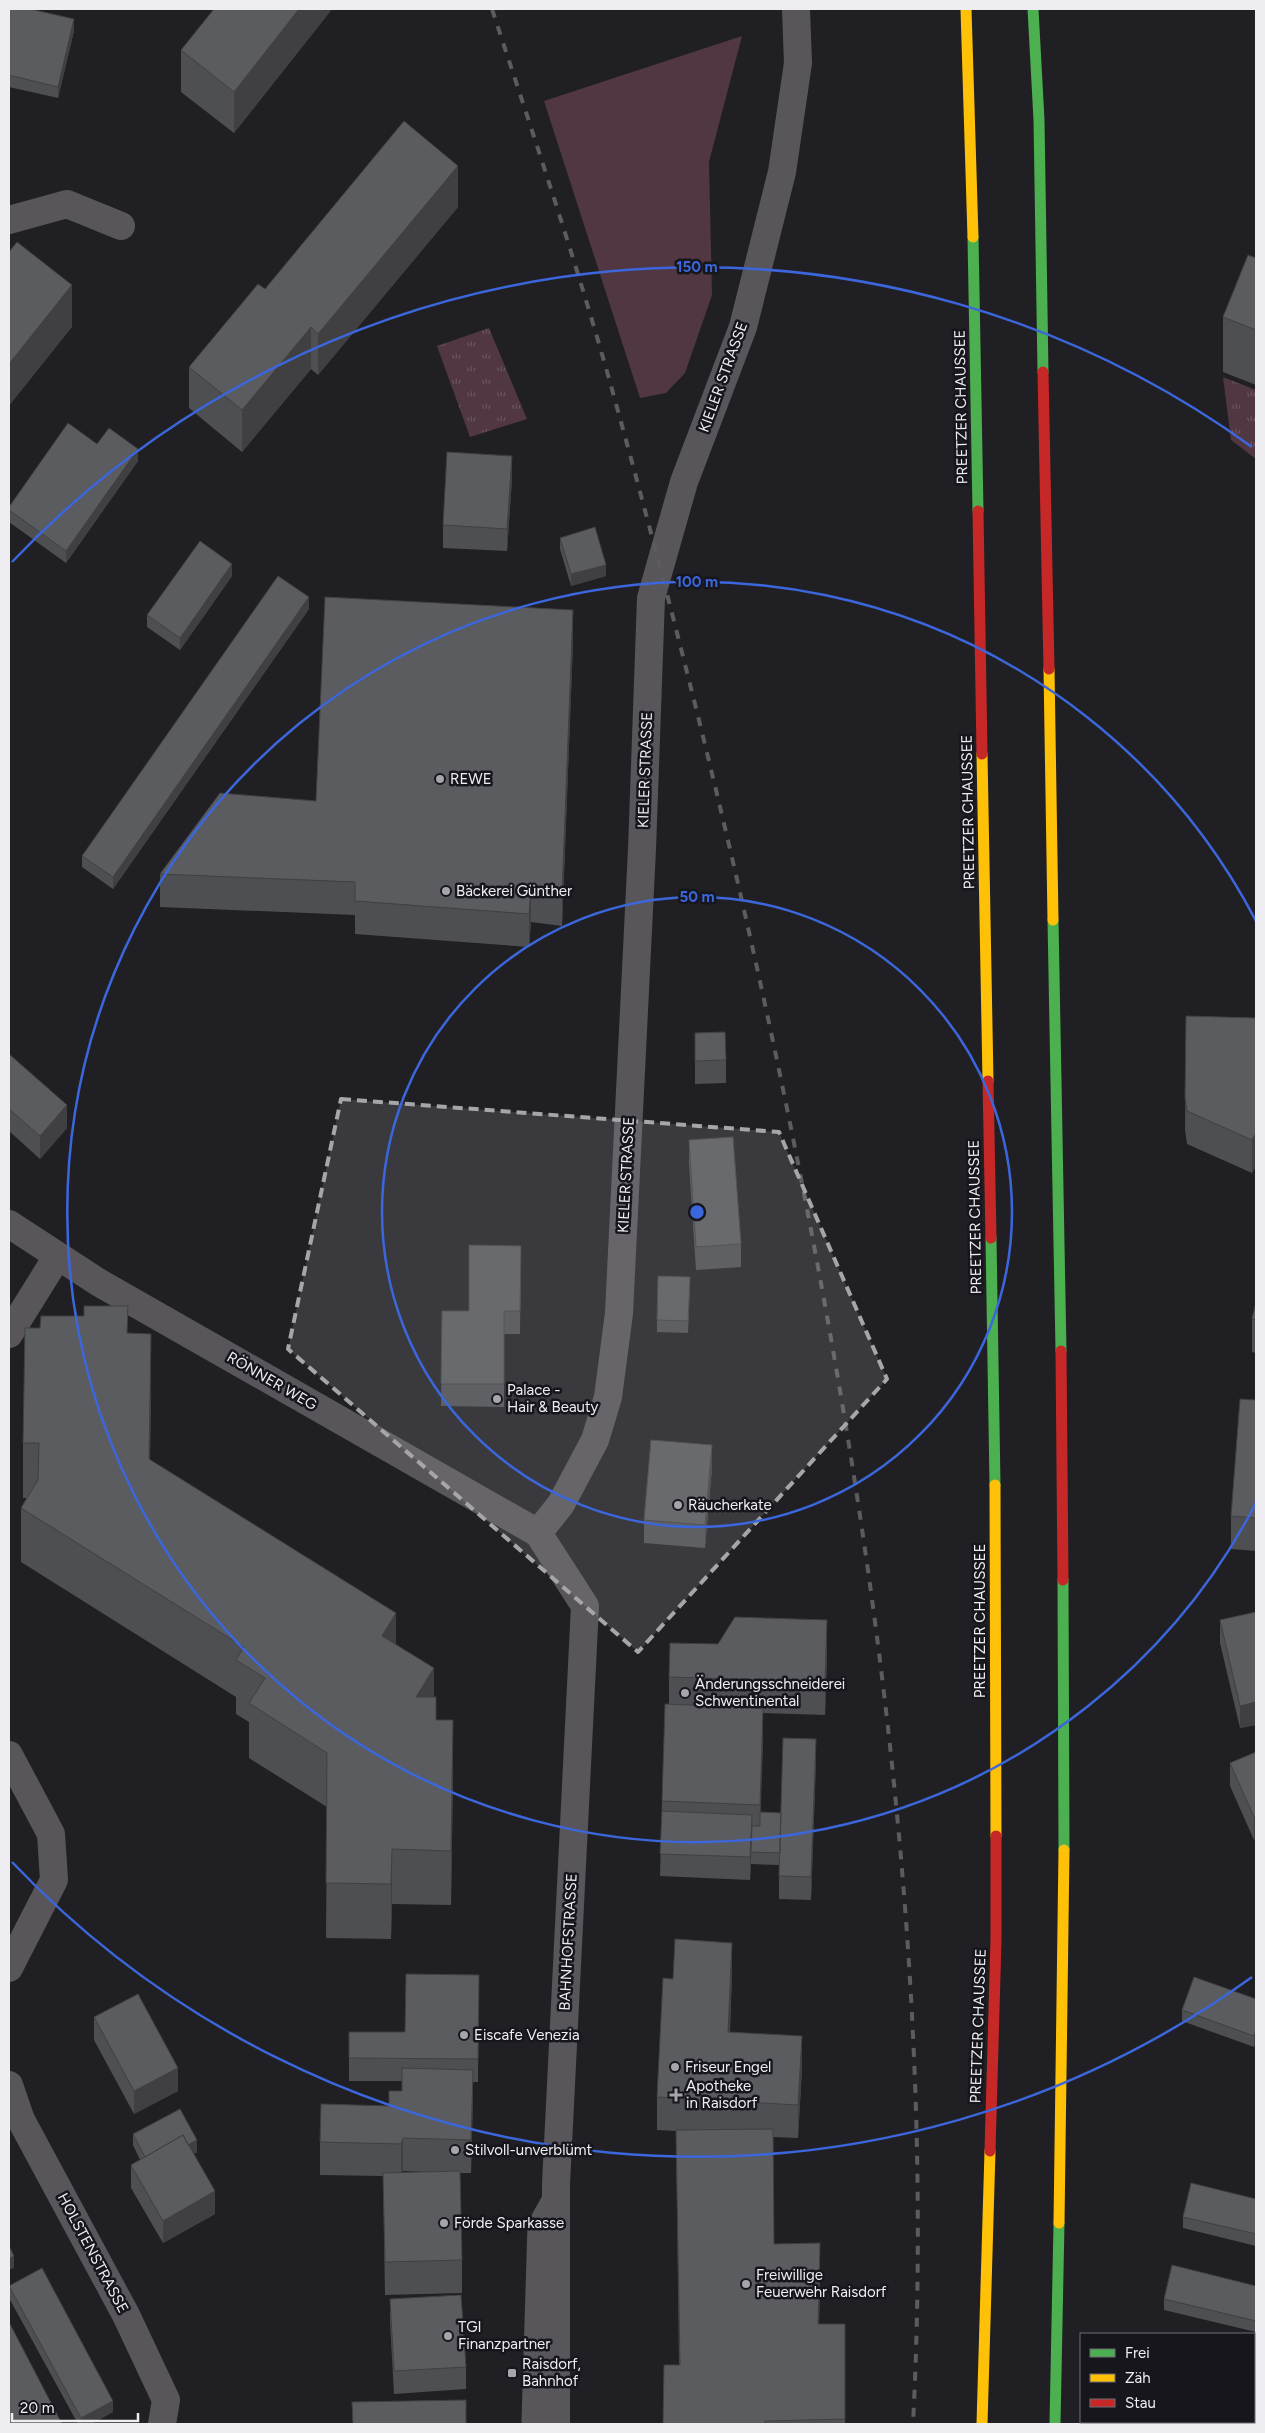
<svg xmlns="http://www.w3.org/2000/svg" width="1265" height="2433" font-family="Figtree,sans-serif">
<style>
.grass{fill:#503741}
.park{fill:url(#park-tufts)}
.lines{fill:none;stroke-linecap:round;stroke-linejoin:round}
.lane{stroke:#59565b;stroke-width:21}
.street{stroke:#59565b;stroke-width:28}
.fast{stroke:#4caf50;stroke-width:11}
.slow{stroke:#ffc107;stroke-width:11}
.jam{stroke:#c62828;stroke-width:11}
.rail{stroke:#5c5b5e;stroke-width:4;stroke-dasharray:9 9;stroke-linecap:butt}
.wall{fill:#4e4f52;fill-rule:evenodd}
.shaded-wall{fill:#404042}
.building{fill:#5b5c5f;stroke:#404042}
.marked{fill:#a6a6aa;fill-opacity:0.2;stroke:#a6a6aa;stroke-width:4;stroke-dasharray:10 6;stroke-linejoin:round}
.ring{fill:none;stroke:#3c66dc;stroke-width:2.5}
.poi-dot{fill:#a6a6aa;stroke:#16161c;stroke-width:2}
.labels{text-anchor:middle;stroke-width:5;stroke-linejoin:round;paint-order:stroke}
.street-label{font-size:15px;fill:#eeeef2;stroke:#16161c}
.poi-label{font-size:15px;fill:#eeeef2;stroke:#16161c;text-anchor:start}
.centre{fill:#3c66dc;stroke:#16161c;stroke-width:2.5}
.ring-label{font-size:15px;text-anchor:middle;font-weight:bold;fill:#3c66dc;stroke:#16161c;stroke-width:5;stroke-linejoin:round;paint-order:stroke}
</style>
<defs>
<pattern id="park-tufts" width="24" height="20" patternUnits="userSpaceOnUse" patternTransform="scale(1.25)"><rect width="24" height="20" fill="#503741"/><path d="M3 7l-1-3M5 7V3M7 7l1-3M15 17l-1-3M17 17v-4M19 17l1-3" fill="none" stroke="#6a545d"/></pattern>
</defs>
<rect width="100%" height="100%" fill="#202024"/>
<!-- grass -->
<path class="grass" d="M742,36L709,162L712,295L685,373L666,393L640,398L544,101Z"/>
<!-- park -->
<path class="park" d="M489,328L527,419L470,437L437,346Z
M1223,377L1256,390V459L1231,440Z"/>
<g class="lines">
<!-- lane -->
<path class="lane" d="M534,2424L532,2421L538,2225L556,2193"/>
<!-- street -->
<path class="street" d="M9,220L67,204L121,226
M9,1224L98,1282L538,1533L585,1606L556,2184V2424
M9,1334L57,1257
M538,1533L561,1504L595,1440L608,1397L619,1313L642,849L651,598L684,482L743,327L782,172L798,63L796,9
M9,1755L51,1834L54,1880L9,1968
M9,2085L21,2120L126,2315L166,2400L162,2424"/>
<!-- fast -->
<path class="fast" d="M1033,9L1039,120L1043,372
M973,237L978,511
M1053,920L1061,1351
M991,1238L995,1485
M1063,1580L1064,1850
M1055,2424L1059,2223"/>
<!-- slow -->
<path class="slow" d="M966,9L973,237
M1049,669L1053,920
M982,754L988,1081
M995,1485L996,1836
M1059,2223L1064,1850
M982,2424L990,2151"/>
<!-- jam -->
<path class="jam" d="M1043,372L1049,669
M978,511L982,754
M988,1081L991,1238
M1061,1351L1063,1580
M990,2151L996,1940V1836"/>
<!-- rail -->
<path class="rail" d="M492,9C532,131 573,252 608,375C690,669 762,966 818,1267C889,1648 933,2035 913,2424"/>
</g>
<!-- wall -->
<path class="wall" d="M9,9L74,31L58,98L9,87Z
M332,9L234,133L181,92V50Z
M458,207L318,375L311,369L242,452L189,408V367L265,289Z
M1256,258V385L1223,372V317Z
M97,444L138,461L66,563L9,522V507Z
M512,479L507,551L443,548V525Z
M560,538L606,576L571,586L560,549Z
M232,576L180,650L147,627V615Z
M309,609L113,889L82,867V856Z
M573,643L562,926L531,922L529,947L355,934V915L160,907V874L316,801Z
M1186,1016L1256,1018V1166L1252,1173L1187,1144L1185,1130Z
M695,1033L726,1060V1083L695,1084Z
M9,1054L67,1128L40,1159L9,1131Z
M689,1140L741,1244V1267L696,1270L689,1163Z
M521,1246L520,1334H504V1407L441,1406L442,1311H469Z
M690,1288L688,1333L657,1332V1320Z
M1256,1302V1353L1252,1352V1319Z
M128,1333L151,1388L150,1460L396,1645L434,1697L436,1720L453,1775L451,1905L392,1904L391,1939L326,1938L327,1807L249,1758V1722L236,1714V1697L21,1562V1508L27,1498H23V1443Z
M1256,1400V1551L1231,1549V1516Z
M712,1468L705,1548L644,1543V1520Z
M1256,1612V1725L1240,1728L1220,1643V1620Z
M827,1653L825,1715L763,1713V1741L760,1812L781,1813L816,1762L811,1900L779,1899V1865L751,1864V1862L750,1880L660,1876L662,1801L669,1704V1677Z
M1256,1752L1254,1840L1230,1786V1763Z
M479,1975L478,2082H473L471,2173H460L462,2260V2293L385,2295L383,2176L320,2175V2142L389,2106L402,2091V2081H349V2032H405ZM403,2171L425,2172H402Z
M732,1975L730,2032L802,2069L798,2138L773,2137L774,2244L820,2285L819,2324H845V2424H663L679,2365L676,2131L657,2130V2097L673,1979Z
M1256,1999V2041L1254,2047L1182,2021V2010Z
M94,2017L178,2091L134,2114L94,2040Z
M133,2134L197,2152L193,2154L215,2214L163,2243L131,2188V2165L140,2160L133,2145Z
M1256,2199V2246L1183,2228V2217Z
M9,2286L113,2412L91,2424H78L9,2298Z
M1256,2286V2332L1164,2310V2299Z
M390,2299L466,2367V2389L394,2394L390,2322Z"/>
<!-- shaded-wall -->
<path class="shaded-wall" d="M299,9H332L234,133V92Z
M74,19V31L58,98V87Z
M458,166V207L318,375V334Z
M72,285V327L9,406V364Z
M311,327V369L242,452V410Z
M138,449V461L66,563V551Z
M512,456V479L507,551V529Z
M232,564V576L180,650V638Z
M606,565V576L571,586V574Z
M309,597V609L113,889V877Z
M573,610V643L562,926V894Z
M531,889V922L529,947V914Z
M67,1105V1128L40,1159V1136Z
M1256,1133V1166L1252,1173V1140Z
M151,1334V1388L149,1514V1459Z
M712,1445V1468L705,1548V1525Z
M396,1613V1668L382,1636Z
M827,1620V1653L825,1715V1682Z
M434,1668V1723L416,1697Z
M1256,1702V1725L1240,1728V1706Z
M763,1708V1741L760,1838V1805Z
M453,1720V1775L451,1905V1851Z
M816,1739V1762L811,1900V1877Z
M752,1815V1838L750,1880V1857Z
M1256,1816V1839L1254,1840V1817Z
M392,1849V1904L391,1939V1884Z
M732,1943V1975L728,2065V2032Z
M1256,2030V2041L1254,2047V2036Z
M802,2036V2069L798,2138V2105Z
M178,2068V2091L134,2114V2091Z
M473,2070V2103L471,2173V2140Z
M403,2138V2171L401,2177V2144Z
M197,2140V2152L149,2177V2166Z
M215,2191V2214L163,2243V2221Z
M820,2243V2285L818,2365V2324Z
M14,2256V2268L9,2270V2259Z
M113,2401V2412L91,2424H81V2418Z"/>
<!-- building -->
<path class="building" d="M9,9H30L74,19L58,87L9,75Z
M214,9H299L234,92L181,50Z
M404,121L458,166L318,334L311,327L242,410L189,367L258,284L265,289Z
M17,242L72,285L9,364V252Z
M1248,255L1256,258V330L1223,317Z
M68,423L97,444L109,428L138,449L66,551L9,510V507Z
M447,452L512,456L507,529L443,525Z
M595,527L606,565L571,574L560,538Z
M200,541L232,564L180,638L147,615Z
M278,576L309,597L113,877L82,856Z
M325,597L573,610L562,894L531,889L529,914L355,901V882L160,874L220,793L316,801Z
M1186,1016L1256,1018V1133L1252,1140L1187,1111L1185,1098Z
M725,1032L726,1060L695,1061V1033Z
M9,1054L67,1105L40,1136L9,1109Z
M733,1137L741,1244L696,1247L689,1140Z
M469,1245L521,1246L520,1311H504V1384H441L442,1311H469Z
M658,1276L690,1277L688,1321L657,1320Z
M1256,1302V1320L1252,1319Z
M84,1306H128L127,1333L151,1334L149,1459L396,1613L382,1636L434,1668L416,1697H436V1720H453L451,1851L392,1849L391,1884L326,1883L327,1753L249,1703L265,1678L236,1660L244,1647L21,1508L38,1480L39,1443H23L25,1328H40L41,1316H84Z
M1240,1399L1256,1400V1518L1231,1516Z
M651,1440L712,1445L705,1525L644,1520Z
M1256,1612V1702L1240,1706L1220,1620Z
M735,1617L827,1620L825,1682L669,1677L670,1643L718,1644Z
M665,1704L763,1708L760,1805L662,1801Z
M783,1738L816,1739L811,1877L779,1876Z
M1256,1752V1816L1254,1817L1230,1763Z
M662,1811L752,1815L750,1857L660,1854Z
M760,1812L781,1813L780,1853L751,1852L752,1826H760Z
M675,1939L732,1943L728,2032L802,2036L798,2105L657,2097L663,1978L673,1979Z
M406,1974L479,1975L478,2059L349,2058V2032H405Z
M1194,1977L1256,1999V2030L1254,2036L1182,2010Z
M138,1994L178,2068L134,2091L94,2017Z
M402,2068L473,2070L471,2140L403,2138L401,2144L320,2142L321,2104L389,2106V2091H402Z
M180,2109L197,2140L188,2145L183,2135L145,2157L133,2134Z
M773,2129L774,2244L820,2243L818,2324H845V2419L765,2421V2424H663L664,2365H680L676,2130Z
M183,2135L215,2191L163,2221L131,2165Z
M460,2171L462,2260L385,2262L383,2173Z
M1191,2183L1256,2199V2234L1183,2217Z
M9,2246L14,2256L9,2259Z
M1172,2265L1256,2286V2321L1164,2299Z
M42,2268L113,2401L81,2418L9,2286Z
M461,2295L466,2367L394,2371L390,2299Z
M9,2322L62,2424H11L9,2420Z
M1256,2353V2424H1241L1242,2422H1254V2365Z
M466,2400V2424H353L352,2402Z"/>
<!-- marked area -->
<path class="marked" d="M341,1099L779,1132L887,1379L638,1652L288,1349Z"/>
<!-- distance rings -->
<g class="ring">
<circle cx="697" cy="1212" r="315"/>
<path d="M1256 1503A630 630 0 1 1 1256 921"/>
<path d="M1252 1977A945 945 0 0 1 12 1862M12 562A945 945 0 0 1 1252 447"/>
</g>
<!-- markers -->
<g class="poi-dot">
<circle cx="440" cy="779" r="5"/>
<circle cx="446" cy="891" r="5"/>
<circle cx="497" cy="1399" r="5"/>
<circle cx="678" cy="1505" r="5"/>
<circle cx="685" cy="1693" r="5"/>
<circle cx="464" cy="2035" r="5"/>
<circle cx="675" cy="2067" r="5"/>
<path d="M673.5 2087.5h5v5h5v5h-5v5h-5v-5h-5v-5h5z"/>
<circle cx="455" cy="2150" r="5"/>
<circle cx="444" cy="2223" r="5"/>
<circle cx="746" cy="2284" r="5"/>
<circle cx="448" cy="2336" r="5"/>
<rect x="507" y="2368" width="10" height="10" rx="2.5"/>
</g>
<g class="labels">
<!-- street labels -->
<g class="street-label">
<text transform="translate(723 377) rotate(-70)" y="5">KIELER STRASSE</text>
<text transform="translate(961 407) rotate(-91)" y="5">PREETZER CHAUSSEE</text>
<text transform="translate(645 770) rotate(-88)" y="5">KIELER STRASSE</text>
<text transform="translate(968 812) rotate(-91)" y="5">PREETZER CHAUSSEE</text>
<text transform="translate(626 1175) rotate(-87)" y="5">KIELER STRASSE</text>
<text transform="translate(975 1217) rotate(-91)" y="5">PREETZER CHAUSSEE</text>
<text transform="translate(272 1381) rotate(30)" y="5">RÖNNER WEG</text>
<text transform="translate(980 1621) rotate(-90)" y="5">PREETZER CHAUSSEE</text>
<text transform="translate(568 1942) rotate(-87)" y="5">BAHNHOFSTRASSE</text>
<text transform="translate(978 2026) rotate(-88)" y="5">PREETZER CHAUSSEE</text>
<text transform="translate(93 2253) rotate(62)" y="5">HOLSTENSTRASSE</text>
</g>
<!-- poi labels -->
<g class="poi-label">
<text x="450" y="784">REWE</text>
<text x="456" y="896">Bäckerei Günther</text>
<text x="507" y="1395">Palace -<tspan x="507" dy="17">Hair &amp; Beauty</tspan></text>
<text x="688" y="1510">Räucherkate</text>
<text x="695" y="1689">Änderungsschneiderei<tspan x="695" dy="17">Schwentinental</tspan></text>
<text x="474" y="2040">Eiscafe Venezia</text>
<text x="685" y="2072">Friseur Engel</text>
<text x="686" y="2091">Apotheke<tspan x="686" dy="17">in Raisdorf</tspan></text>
<text x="465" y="2155">Stilvoll-unverblümt</text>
<text x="454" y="2228">Förde Sparkasse</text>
<text x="756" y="2280">Freiwillige<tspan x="756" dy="17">Feuerwehr Raisdorf</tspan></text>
<text x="458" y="2332">TGI<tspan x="458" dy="17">Finanzpartner</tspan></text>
<text x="522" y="2369">Raisdorf,<tspan x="522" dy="17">Bahnhof</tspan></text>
</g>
</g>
<circle cx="697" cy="1212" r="8" class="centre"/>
<g class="ring-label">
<text x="697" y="272">150 m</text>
<text x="697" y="587">100 m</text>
<text x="697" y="902">50 m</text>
</g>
<!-- border -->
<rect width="1265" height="2433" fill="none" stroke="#eeeef2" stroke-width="20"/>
<!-- legend -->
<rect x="1080" y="2333" width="175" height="90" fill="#16161c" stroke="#6c6c72"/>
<rect x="1090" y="2349" width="25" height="8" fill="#4caf50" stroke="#6c6c72"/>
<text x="1125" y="2358" font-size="15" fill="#eeeef2">Frei</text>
<rect x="1090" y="2374" width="25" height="8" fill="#ffc107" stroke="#6c6c72"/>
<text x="1125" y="2383" font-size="15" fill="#eeeef2">Zäh</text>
<rect x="1090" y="2399" width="25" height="8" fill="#c62828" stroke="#6c6c72"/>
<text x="1125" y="2408" font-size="15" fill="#eeeef2">Stau</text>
<!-- scale -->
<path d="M12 2413v8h126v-8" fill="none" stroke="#eeeef2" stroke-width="2.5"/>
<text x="20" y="2413" font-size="15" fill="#eeeef2" stroke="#16161c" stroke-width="4" paint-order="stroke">20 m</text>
</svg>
